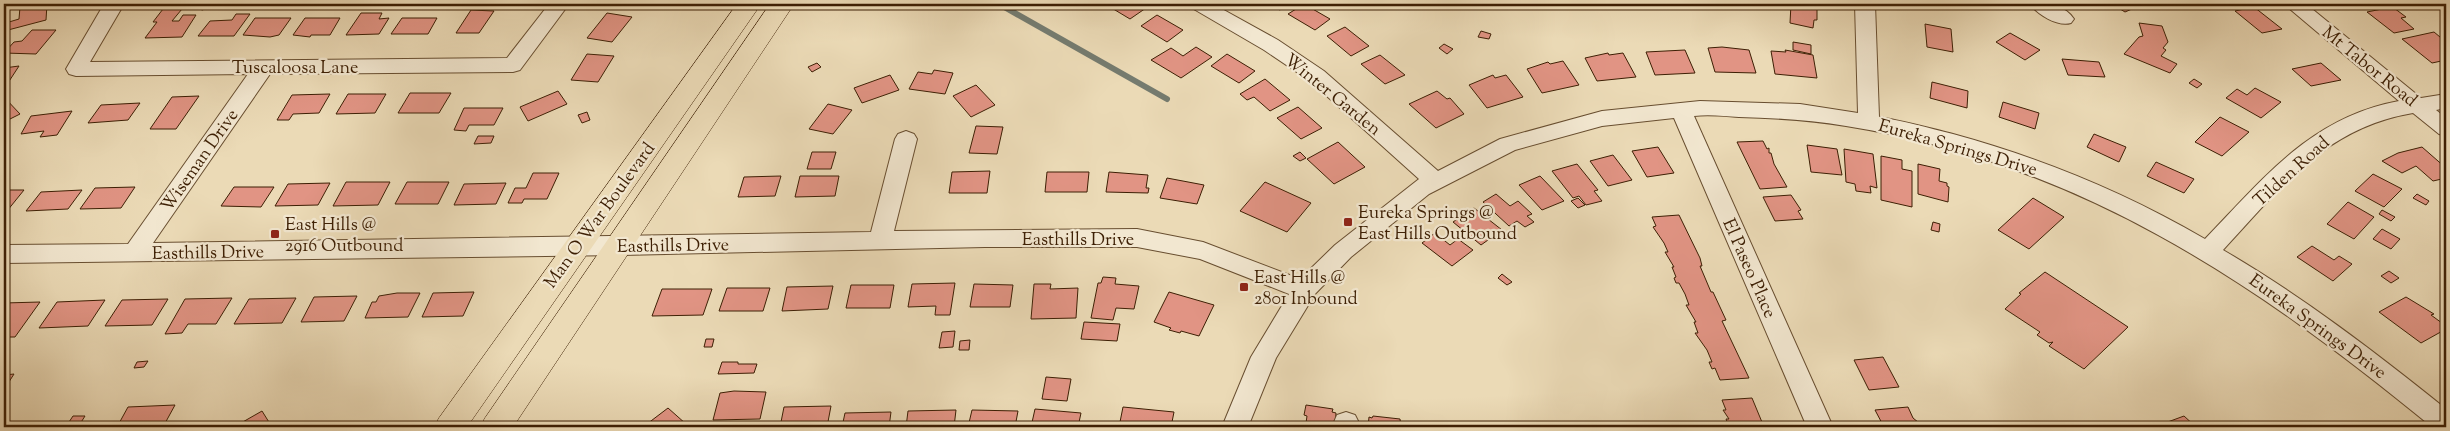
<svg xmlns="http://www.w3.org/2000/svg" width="2450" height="431" font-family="'Sorts Mill Goudy',serif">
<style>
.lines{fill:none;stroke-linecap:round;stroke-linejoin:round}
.stream{stroke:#757b6f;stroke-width:6}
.building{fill:#e19484;stroke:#3d1f04}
.minor-casing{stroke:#684e30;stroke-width:2}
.major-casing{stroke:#3d1f04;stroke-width:1}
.minor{fill:#f2e7d0;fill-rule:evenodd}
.major{fill:#ebdab6;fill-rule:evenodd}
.poi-dot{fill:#8f2418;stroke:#f2e7d0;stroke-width:2}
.labels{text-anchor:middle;stroke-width:4.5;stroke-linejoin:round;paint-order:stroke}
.street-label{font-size:18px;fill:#3d1f04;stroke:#f2e7d0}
.poi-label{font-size:18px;fill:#3d1f04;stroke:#f2e7d0;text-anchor:start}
</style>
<rect width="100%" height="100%" fill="#ebdab6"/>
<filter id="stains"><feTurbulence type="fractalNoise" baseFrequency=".004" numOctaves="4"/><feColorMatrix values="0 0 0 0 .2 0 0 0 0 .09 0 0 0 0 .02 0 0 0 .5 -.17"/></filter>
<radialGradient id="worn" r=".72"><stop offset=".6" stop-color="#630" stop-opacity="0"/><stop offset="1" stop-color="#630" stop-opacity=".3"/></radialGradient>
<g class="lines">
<!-- stream -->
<path class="stream" d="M999,4L1167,99"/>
</g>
<!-- building -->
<path class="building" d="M33,4H47L46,20L8,30L9,22L19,19L20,7Z
M204,4H214L212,7L202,10L199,8Z
M492,4H518L514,8L491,5Z
M1105,4H1139L1146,8L1130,19Z
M1269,4H1287L1280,10Z
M1304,4L1330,19L1315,30L1288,14Z
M1636,4H1672V5L1638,7Z
M1791,4H1817V20H1814L1813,28L1790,23Z
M2112,4H2139L2141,5L2125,12Z
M2254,7L2282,29L2262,33L2235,11Z
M2387,8H2394L2406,17L2401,18L2414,29L2394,33L2367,12Z
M163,9H182L172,21H179L183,15H196L182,37L145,38L157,22H153Z
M471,10L494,11L479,33H456Z
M361,13H382L379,19L389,18L379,34L346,35Z
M607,13L632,17L612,42L587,38Z
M236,14H250L234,36H198L210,21L232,20Z
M1157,15L1183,30L1167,42L1141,26Z
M255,18H291L279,35L270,37L243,35Z
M305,18H340L330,35H311L310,37L293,35Z
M402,18H437L428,34H391Z
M2139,23L2162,26L2168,42L2163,48L2166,50L2161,56L2177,64L2170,73L2124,54L2139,37L2143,36Z
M1925,24L1951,29L1953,52L1927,47Z
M1345,27L1369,46L1351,56L1327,36Z
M32,30H56L36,54L4,53L14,42L22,41Z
M1481,31L1491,34L1489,39L1478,37Z
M2434,32L2446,42V60L2432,63L2402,39Z
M2010,33L2040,50L2025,60L1996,42Z
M1793,42L1811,45V54L1793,50Z
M1444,44L1453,49L1447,54L1439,48Z
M1196,47L1212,57L1181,78L1151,60L1171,48L1183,56Z
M1722,47L1749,50L1756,73L1715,72L1708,48Z
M1685,50L1695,73L1655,75L1646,52Z
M1785,50L1813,55L1817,78L1775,74L1771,51L1786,52Z
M1608,53L1609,55L1623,53L1636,77L1597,81L1585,58Z
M587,54L614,56L598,82L571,80Z
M1227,54L1255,71L1239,83L1211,66Z
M1380,55L1405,75L1385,84L1361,64Z
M2062,59L2099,62L2105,77L2068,75Z
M1563,61L1579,85L1542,93L1527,69L1548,62L1550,64Z
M817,63L821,67L812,72L808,67Z
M2321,63L2341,80L2311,86L2292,69Z
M19,66L4,89V68Z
M934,70L953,73L945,94L909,89L918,72L932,74Z
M890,75L899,90L862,103L854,88Z
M1493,75L1495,78L1506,75L1523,97L1487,108L1469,85Z
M1265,79L1290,100L1270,111L1254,97L1247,100L1240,94Z
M2194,79L2202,84L2197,88L2189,83Z
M1932,82L1968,91L1967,108L1930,98Z
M976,85L995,105L971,117L953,96Z
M2255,88L2281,102L2261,118L2226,98L2237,89L2247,95Z
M558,91L567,104L528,121L520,107Z
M1437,91L1447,99L1450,98L1464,114L1436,128L1409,104Z
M410,93H451L439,113H398Z
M330,94L319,113L293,114L289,120H277L292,95Z
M348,94H386L375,113L336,114Z
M199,96L176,129H150L172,97Z
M4,97L20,114L4,122Z
M2003,102L2039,113L2035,129L1999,117Z
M140,103L128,120L88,123L101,105Z
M828,104L852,110L833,134L809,129Z
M1298,107L1322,128L1301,139L1277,118Z
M464,108H503L494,125H469L466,131L454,130Z
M72,111L57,135L40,137L44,131L21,134L31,116Z
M587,112L590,120L582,123L578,115Z
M2220,117L2249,132L2222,156L2195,142Z
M976,126L1003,127L997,154L969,153Z
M2094,134L2126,147L2119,162L2087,147Z
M478,136H494L491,143L474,144Z
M1763,141L1767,149L1769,148V153H1771L1774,164L1787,187L1760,189L1737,142Z
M1338,142L1365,167L1334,184L1307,159Z
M1807,145L1837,149L1842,175L1811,172Z
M1658,147L1674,173L1647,177L1632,151Z
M2422,147L2446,168V178L2433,181L2416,166L2402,173L2382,161L2398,153Z
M1844,149L1873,154L1877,188L1870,186L1871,193L1856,191L1855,184L1846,182Z
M812,152H836L831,169H807Z
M1300,152L1306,158L1300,161L1293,156Z
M1613,155L1632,180L1608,186L1590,161Z
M1881,156L1902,160V169L1912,171V207L1881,200Z
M2156,162L2194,179L2184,193L2147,176Z
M1577,164L1598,190L1594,191L1602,201L1586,205L1579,196L1573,198L1552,171Z
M1918,164L1940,169L1939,181L1947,183V186L1949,187L1948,202L1918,194Z
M990,171L987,193H949L952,172Z
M1047,172H1089L1087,192H1045Z
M1109,172L1148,175L1146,188H1149L1148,193L1106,192Z
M533,173H559L547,199H524L522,203H508L515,188H526Z
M2373,174L2402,189L2384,207L2355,191Z
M781,176L775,196L738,197L744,177Z
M800,176H839L835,196L795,197Z
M1540,176L1564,201L1542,210L1519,185Z
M1167,178L1204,185L1197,204L1160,198Z
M346,182H390L378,205L333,206Z
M407,182H449L438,204H395Z
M1265,182L1311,203L1287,232L1240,211Z
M330,183L318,205L275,206L288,184Z
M506,183L496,204L454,205L464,184Z
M135,187L121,208L80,209L95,188Z
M234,187H274L261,207L221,206Z
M4,190H24L7,211H4Z
M82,190L68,209L26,211L41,192Z
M1496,194L1510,206L1518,201L1532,214L1527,216L1534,222L1525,227L1517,221L1509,226L1483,202Z
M2417,194L2429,201L2426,205L2413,198Z
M1791,195L1801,210L1798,211L1803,219L1775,221L1763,197Z
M1578,198L1585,205L1578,208L1571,201Z
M2033,198L2064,217L2029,249L1998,230Z
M2348,202L2374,217L2354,239L2327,224Z
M1474,208L1502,230L1481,245L1453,222Z
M2382,210L2395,217L2391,221L2379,214Z
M1679,215L1700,258L1702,266H1700L1711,292H1713L1726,320L1722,321L1749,378L1720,380L1715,368L1712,369L1709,362H1712L1707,350L1695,333H1698L1694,322H1696L1686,305H1689L1685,294L1679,283H1676L1674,278L1676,277L1672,267H1674L1665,252H1668L1664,243L1653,227L1656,226L1652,217Z
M1933,222L1940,224L1939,232L1931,230Z
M2382,229L2400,239L2391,249L2373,239Z
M1435,233L1450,245L1458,239L1473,250L1452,266L1422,243Z
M2312,246L2334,260L2339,256L2352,264L2333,281L2297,257Z
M2389,271L2399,278L2391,283L2381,276Z
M2045,272L2128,327L2084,369L2049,346L2053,342L2049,343L2037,335L2040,332L2005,309L2021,294L2019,293Z
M1502,274L1512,282L1507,285L1498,278Z
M1103,277L1116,278L1115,284L1139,286L1134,309L1116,308L1113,320L1091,318L1098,283H1101Z
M955,283L950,315H935L936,306L908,307L912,284Z
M974,284L1013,285L1010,307H970Z
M1034,284H1051L1050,289L1078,288L1076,318L1031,319Z
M851,285H894L890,308H846Z
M833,286L828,309L782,311L787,287Z
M727,288H770L763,311H719Z
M662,289H712L703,315L652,316Z
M474,292L463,316L422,317L433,293Z
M1169,292L1214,305L1199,336L1181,331L1180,333L1169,330L1171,328L1154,322Z
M397,293H420L408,317L365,318L372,302H376L379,296Z
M357,296L344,321L301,322L314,297Z
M2406,297L2434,314L2431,315L2446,326V329L2421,343L2379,312Z
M232,298L216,324H188L182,333L165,334L185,299Z
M296,298L282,323L234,324L249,299Z
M168,299L152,325L105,326L122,300Z
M105,300L88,326L39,328L57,302Z
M40,302L15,337H4V303Z
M1084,322L1120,324L1117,341L1081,339Z
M955,331L953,347L939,348L942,332Z
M706,339H714L712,347H704Z
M970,340L969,350H959L960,341Z
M1883,357L1899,387L1869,390L1854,360Z
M148,361L144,367L134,368L137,362Z
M722,362H738V364H757L754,373L718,374Z
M14,374L7,385H4L5,375Z
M1046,377L1071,379L1067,401L1042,399Z
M734,391L766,392L760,419L713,420L720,393Z
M1752,398L1764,427H1732L1731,424H1728L1726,419H1729L1723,410H1726L1722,400Z
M175,405L163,427H117L128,407Z
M1306,405L1333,409L1332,412L1336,413L1335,427H1302V423H1306L1307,416L1304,415Z
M831,406L827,427H780L784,407Z
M1123,407L1174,412L1171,427H1119Z
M1908,407L1913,418L1924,427H1884L1875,410Z
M668,408L686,424L682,427H643Z
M1035,409L1081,413L1078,427H1031Z
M956,410L954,427H906L908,411Z
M972,410L1018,411L1015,427H968Z
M262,411L272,427H234Z
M891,412L889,427H842L845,413Z
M73,416H85L80,424H100L98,427H51L53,425H67Z
M1373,416L1400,419L1401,427H1368L1369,417L1372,418Z
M2184,416L2196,427H2154Z
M1422,422L1451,427H1421Z"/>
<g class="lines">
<defs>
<path id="minor" d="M104,4H124L90,62L507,58L549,4H569L520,70L513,72L270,74L153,243L871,232L895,139L898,134L906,131L914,134L917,139L894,231L1137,229L1203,242L1300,279L1335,245L1419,179L1310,81L1264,50L1192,8L1189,4H1213L1278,40L1324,71L1438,171L1500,139L1602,111L1700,101L1800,104L1858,113L1855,4H1875L1879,117C1904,121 1929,128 1953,134C2041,158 2126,193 2205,239C2263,179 2311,117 2399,101L2284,4H2306L2421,98L2446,94V108L2436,110L2446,118V136L2439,134L2413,113C2324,128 2281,188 2223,250C2302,296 2375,352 2446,409V427H2432C2254,281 2078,163 1846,126C1810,120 1776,118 1739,117C1724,116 1709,114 1694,116L1833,427H1807L1674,118L1602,126L1515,150L1429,194L1351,257L1315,294L1276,358L1248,427H1222L1251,357L1289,294L1200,259L1137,247H985L621,255L4,263V245L128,244L248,74L76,76L69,74L66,69Z
M2030,4C2046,3 2064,4 2074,19L2071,23C2058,27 2038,15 2030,4Z
M1346,412L1355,415L1359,423L1358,427H1332L1337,415Z"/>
<path id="major" d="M737,4H761L467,427H434L439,418Z
M770,4H794L513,427H480L485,418Z"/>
</defs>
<!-- minor casing -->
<use href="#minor" class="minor-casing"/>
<!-- major casing -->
<use href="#major" class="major-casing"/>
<!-- minor -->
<use href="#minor" class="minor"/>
<!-- major -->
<use href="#major" class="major"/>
</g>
<!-- markers -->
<g class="poi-dot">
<rect x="1343" y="217" width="10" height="10" rx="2.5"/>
<rect x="270" y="229" width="10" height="10" rx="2.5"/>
<rect x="1239" y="282" width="10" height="10" rx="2.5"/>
</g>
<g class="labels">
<!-- street labels -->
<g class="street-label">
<text transform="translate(2370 66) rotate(39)" y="6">Mt Tabor Road</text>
<text x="295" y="73">Tuscaloosa Lane</text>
<text transform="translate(1333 94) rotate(39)" y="6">Winter Garden</text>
<text transform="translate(1958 147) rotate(16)" y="6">Eureka Springs Drive</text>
<text transform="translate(199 160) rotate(-55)" y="6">Wiseman Drive</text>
<text transform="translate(2291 171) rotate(-42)" y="6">Tilden Road</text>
<text transform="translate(599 215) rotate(-54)" y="6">Man O War Boulevard</text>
<text x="1078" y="245">Easthills Drive</text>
<text transform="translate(673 245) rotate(-1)" y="6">Easthills Drive</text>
<text transform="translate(208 252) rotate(-1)" y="6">Easthills Drive</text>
<text transform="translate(1750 268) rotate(66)" y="6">El Paseo Place</text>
<text transform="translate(2318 326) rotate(36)" y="6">Eureka Springs Drive</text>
</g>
<!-- poi labels -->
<g class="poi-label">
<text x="1358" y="218">Eureka Springs @<tspan x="1358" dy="21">East Hills Outbound</tspan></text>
<text x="285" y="230">East Hills @<tspan x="285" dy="21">2916 Outbound</tspan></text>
<text x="1254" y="283">East Hills @<tspan x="1254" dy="21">2801 Inbound</tspan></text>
</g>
</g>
<!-- margin -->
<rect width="2450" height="431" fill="none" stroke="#ebdab6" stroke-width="20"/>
<rect x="5" y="5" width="2440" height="421" fill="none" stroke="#3d1f04" stroke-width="2.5"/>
<rect x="10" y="10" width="2430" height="411" fill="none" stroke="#3d1f04"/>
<rect width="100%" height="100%" filter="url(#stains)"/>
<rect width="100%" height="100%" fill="url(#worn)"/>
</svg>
